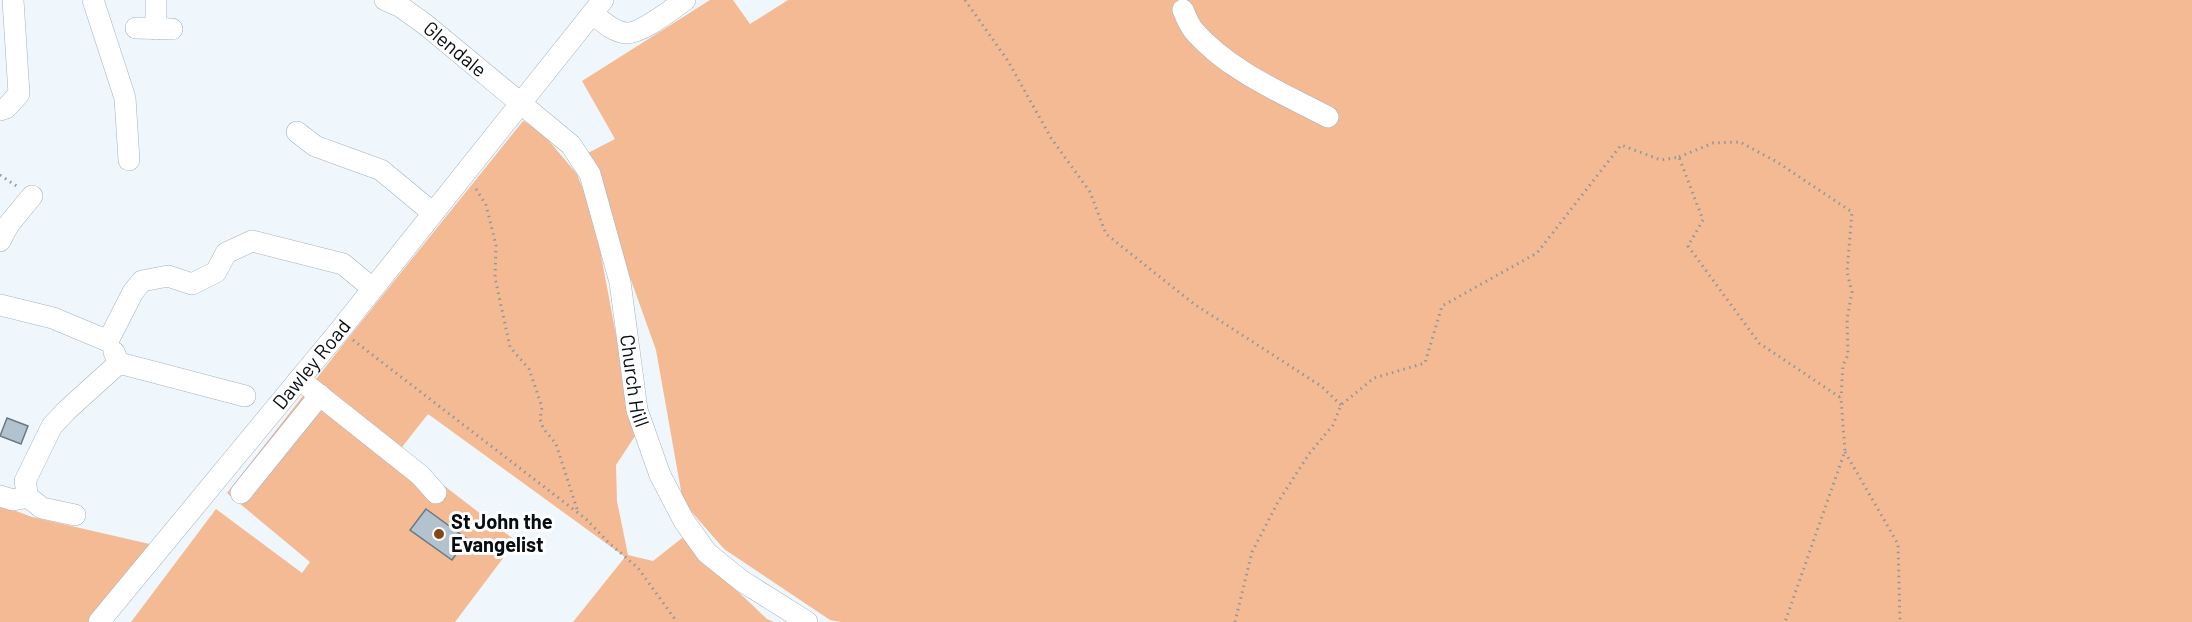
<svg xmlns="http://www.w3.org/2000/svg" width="2192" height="622" font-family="Barlow,sans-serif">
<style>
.green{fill:#f4ba94}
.building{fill:#b2c3cf;stroke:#697884;stroke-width:1.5}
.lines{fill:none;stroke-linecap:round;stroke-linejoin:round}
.minor-casing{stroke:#a3b3bf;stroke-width:22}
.path{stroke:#91979c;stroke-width:3;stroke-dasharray:1.5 4.5;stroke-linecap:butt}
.minor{stroke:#fff;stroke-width:21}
.poi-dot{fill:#884712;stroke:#fff;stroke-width:2}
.labels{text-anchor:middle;stroke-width:6;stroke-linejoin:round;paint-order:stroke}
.street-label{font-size:20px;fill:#080d12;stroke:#fff}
.poi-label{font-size:20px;font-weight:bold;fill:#080d12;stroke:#fff;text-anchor:start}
</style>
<rect width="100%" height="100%" fill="#f0f7fc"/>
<!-- green -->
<path class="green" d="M710,0H733L750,24L788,0H2192V622H841L830,620L724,549L683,502L656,350L586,154L615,139L582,81Z
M523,121L538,128L577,174L594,218L635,436L616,465L617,501L628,555L653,561L682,538L767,619L774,622H573L625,557L428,414L399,451L516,541L455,622H131L216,509L302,573L310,562L227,493L345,342Z
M0,505L32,517L154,545L89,622H0Z"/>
<!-- building -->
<path class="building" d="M7,418L28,426L21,444L0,436Z
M426,509L467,539L452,560L410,530Z"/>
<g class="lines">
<defs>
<g id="minor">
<path d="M93,0L125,98L129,160"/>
<path id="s1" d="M385,0L401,7L426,25L571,145L590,174L620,282L637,410L660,475L684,521L707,553L742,581L807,622"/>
<path d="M1183,10C1186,17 1189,25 1194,31C1229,71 1282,93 1328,117"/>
<path d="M593,14C602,21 613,32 626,33C641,34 672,9 685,0"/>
<path d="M136,28L172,29"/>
<path d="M156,29V0"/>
<path d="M0,110L6,108L19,94L13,0"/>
<path d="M297,132L315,146L381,170L433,213"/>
<path d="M0,241L9,224L32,196"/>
<path d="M0,305L53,318L108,341L133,292L142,281L168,276L192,284L216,272L226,253L252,241L343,264L372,288"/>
<path d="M114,352L119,363L245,396"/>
<path d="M299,379L420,475L436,493"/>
<path d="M241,493L320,395"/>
<path d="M0,496L13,500L28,497"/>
<path d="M75,515L42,508L28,497L25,481L52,426L67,410L119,363"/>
<path id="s2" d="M99,622L340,330L603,0"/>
</g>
</defs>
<!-- minor casing -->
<use href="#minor" class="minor-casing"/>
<!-- path -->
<path class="path" d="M965,0L1008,61L1051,138L1090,192L1106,234L1194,304L1321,386L1341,405
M1679,157L1713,143L1740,142L1777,162L1852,212L1847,272L1852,292L1847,319L1848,355L1843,365L1841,398
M0,175L18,187
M476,189L486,205L496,245L495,278L510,347L529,369L542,407L540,419L543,428L556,444L578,512
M353,340L586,519L608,542L638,568L677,622
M1845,452L1898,544L1900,622
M1235,622L1252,552L1278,502L1309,454L1333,425L1341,405L1374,378L1425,363L1442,306L1537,253L1621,145L1661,160L1679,157L1703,220L1688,246L1759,343L1841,398L1845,451L1785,622"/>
<!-- minor -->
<use href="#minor" class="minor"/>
</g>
<!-- markers -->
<circle class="poi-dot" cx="439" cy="534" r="6"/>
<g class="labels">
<!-- street labels -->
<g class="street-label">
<text dy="7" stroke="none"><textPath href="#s1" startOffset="86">Glendale</textPath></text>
<text dy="7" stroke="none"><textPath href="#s2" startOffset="334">Dawley Road</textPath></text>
<text dy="7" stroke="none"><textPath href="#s1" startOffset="483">Church Hill</textPath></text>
</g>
<!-- poi labels -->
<g class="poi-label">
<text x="451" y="529">St John the<tspan x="451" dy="23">Evangelist</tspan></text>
</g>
</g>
</svg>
